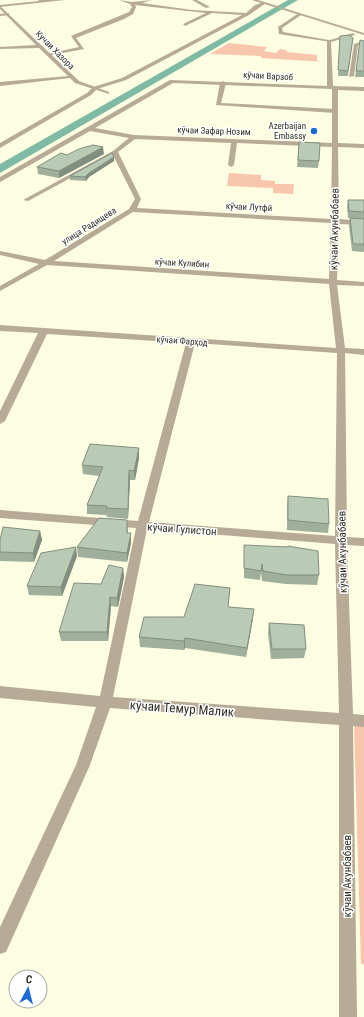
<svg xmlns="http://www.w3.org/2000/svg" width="364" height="1017" font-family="'Roboto Condensed',sans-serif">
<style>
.green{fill:#f7c6ac}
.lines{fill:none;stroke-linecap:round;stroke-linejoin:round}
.canal{fill:#7fbba4;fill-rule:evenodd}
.service{fill:#b7aa96;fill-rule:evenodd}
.minor{fill:#b7aa96;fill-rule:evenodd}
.wall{fill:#a0af9c}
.shaded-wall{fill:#828e7f}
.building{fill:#bacbb5;stroke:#828e7f}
.poi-dot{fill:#1c6ad4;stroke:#fff;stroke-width:1.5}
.labels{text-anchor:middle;stroke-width:3;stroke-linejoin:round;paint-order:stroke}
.far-street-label{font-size:9px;fill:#2e2e23;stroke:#fff}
.far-poi-label{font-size:9px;fill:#2e2e23;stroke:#fff;text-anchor:end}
.street-label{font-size:11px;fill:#2e2e23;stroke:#fff}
.near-street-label{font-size:13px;fill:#2e2e23;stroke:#fff}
</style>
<rect width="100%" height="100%" fill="#fcfde1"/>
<!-- green -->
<path class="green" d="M229,43L267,47L264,51L276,53L280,49L287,50V52L317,55V61L325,62L261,58V56L210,54Z
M229,173L261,175V180L275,181V184H294L293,194L273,193V188L227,186Z
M354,725L364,726V964H361Z"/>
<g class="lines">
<!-- canal -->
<path class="canal" d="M288,0H298L0,173V164Z"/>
<!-- service -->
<path class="service" d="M38,0H65L0,7V5L39,1Z
M119,0L132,2L152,0L142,3L192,10L246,13L255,5L264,2L266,3L249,15L126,80L97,89L91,95L0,148V143L87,93L93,87L122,78L242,15L212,13L185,26L183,24L206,13L135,5L136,7L133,14L124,19L76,38L84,49L47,56V54L79,47L71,36L129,12L132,7L130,4Z
M192,0H197L210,7L206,8Z
M9,13V15L0,16V14Z
M299,13L301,15L282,28L283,32L329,40L331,42L279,34L278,27Z
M364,41V43L358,45L354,76L349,77L354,44Z
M223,81L226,83L221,103L335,109L338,111L335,113L216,105L220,83Z"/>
<!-- minor -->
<path class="minor" d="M252,0H258L364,33V35Z
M0,6L79,81L109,92V94L75,83L70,78L0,86V82L68,76L39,48L0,49V47L36,45L0,9Z
M353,33L355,35L331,42L333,86L364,87V91L338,90V143L364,144V148L338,147L339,219L364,221V225L339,224L337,280L364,282V286L337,285L345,348L364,349V355L345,353L347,537L364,538V546L347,545L353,714L364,715V727L353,726L357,1017H339V725L110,708L90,765L6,952L0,954V927L76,765L96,707L0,698V686L100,696L136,528L0,518V510L138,521L186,343L47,334L5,421L0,424V411L38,333L0,331V325L336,348L329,284L47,265L0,291V286L39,264L0,255V251L45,260L129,209L135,199L113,155L28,201L23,200L113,151L129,138L90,131L2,181L0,182V177L170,80L327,86V41ZM173,83L332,89V143L134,135L95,128ZM135,139L231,143L228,165L231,167L234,165L237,143L332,147L331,219L137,208L141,199L118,152ZM133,212L331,223L329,279L54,261ZM195,343L337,353L335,536L149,522ZM147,529L335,544L339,713L113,697Z"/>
</g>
<!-- wall -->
<path class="wall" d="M340,36L353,38L348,76H338Z
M360,40L364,41V77H355Z
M299,142L319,161L318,168L297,167Z
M104,154L59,178L38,174L37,167L67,155Z
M114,157V161L89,177L86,181L70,180V176Z
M348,200H364V252L352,251L349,226L350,218H348L347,207Z
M139,448V458L135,480H130L128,519L107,517L106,515L87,514V505L99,476L83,474L82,465Z
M288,496L329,524L328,533L287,530V505Z
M127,520L128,533L131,543L127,562L78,557L77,547Z
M40,531L42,540L34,562L0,561V540Z
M244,545L319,575L317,585L286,584L262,581L261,573L260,580L244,578Z
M77,556L62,596L29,595L27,586Z
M123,568L124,577L118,607L111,606L108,641H61L59,632L101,584Z
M230,588L228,607L253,618L246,657L185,648L184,650L140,647L139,637L184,617Z
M269,623L306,649L304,658L271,659L268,633Z"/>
<!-- shaded-wall -->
<path class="shaded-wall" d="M103,147L104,154L59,178V171Z
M114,157V161L89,177L86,181L85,177L89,173Z
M139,448V458L135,480L134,471Z
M129,470L130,480L128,519V509Z
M40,531L42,540L34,562L33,553Z
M131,533V543L127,562V553Z
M76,547L77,556L62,596L61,587Z
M123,568L124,577L118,607L117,598Z
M110,597L111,606L108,641L107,632Z
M254,609L253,618L246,657L247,648Z
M185,638V648L184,650V641Z"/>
<!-- building -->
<path class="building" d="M349,35L353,38L348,71L338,70L340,36Z
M360,40L364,41V71H356Z
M299,142L320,143L319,161L298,160Z
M93,145L103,147L59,171L37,167L61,153L67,155L79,149Z
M112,153L114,157L89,173L85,177L70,176Z
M348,200H364V212L349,211Z
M350,218L364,219V244H353Z
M90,444L139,448L134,471L129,470L128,509L106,508L107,506L87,505L103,467L82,465Z
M288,496L328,499L329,524L288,520Z
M99,518L127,520V533H131L127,553L77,547Z
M3,527L40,531L33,553L0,552V540Z
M244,545L288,547V546L318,551L319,575H287L263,571L262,564L261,571L244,568Z
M76,547L61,587L27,586L41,553Z
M109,565L123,568L117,598L110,597L107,632H59L74,583L101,584Z
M195,584L230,588L228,607L254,609L247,648L185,638L184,641L139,637L144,617H184Z
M269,623L304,625L306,649H272Z"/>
<!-- markers -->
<circle class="poi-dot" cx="314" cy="131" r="4"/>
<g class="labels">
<!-- far-street labels -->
<g class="far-street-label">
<text transform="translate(55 50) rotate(45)" y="3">Кучаи Хазора</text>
<text transform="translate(268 76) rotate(3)" y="3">кӯчаи Варзоб</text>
<text transform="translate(214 131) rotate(2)" y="3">кӯчаи Зафар Нозим</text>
<text transform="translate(249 207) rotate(3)" y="3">кӯчаи Лутфӣ</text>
<text transform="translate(89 226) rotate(-32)" y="3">улица Радищева</text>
<text transform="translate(182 263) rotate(3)" y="3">кӯчаи Кулибин</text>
<text transform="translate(182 341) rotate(4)" y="3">кӯчаи Фарҳод</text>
</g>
<!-- far-poi labels -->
<g class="far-poi-label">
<text x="306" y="129">Azerbaijan<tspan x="306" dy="10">Embassy</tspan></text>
</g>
<!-- street labels -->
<g class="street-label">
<text transform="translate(334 229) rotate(-89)" y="4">кӯчаи Акунбабаев</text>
<text transform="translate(182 529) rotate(4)" y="4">кӯчаи Гулистон</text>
<text transform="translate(342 552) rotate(-91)" y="4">кӯчаи Акунбабаев</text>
<text transform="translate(347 876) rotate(-90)" y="4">кӯчаи Акунбабаев</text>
</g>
<!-- near-street labels -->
<g class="near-street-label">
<text transform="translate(182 708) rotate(4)" y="5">кӯчаи Темур Малик</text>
</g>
</g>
<!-- north arrow -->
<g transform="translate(28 989) rotate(7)"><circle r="19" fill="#ffffff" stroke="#ababa7"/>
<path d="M0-3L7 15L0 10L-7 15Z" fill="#1c6ad4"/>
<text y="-6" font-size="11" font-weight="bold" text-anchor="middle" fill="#2e2e23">С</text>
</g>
</svg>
